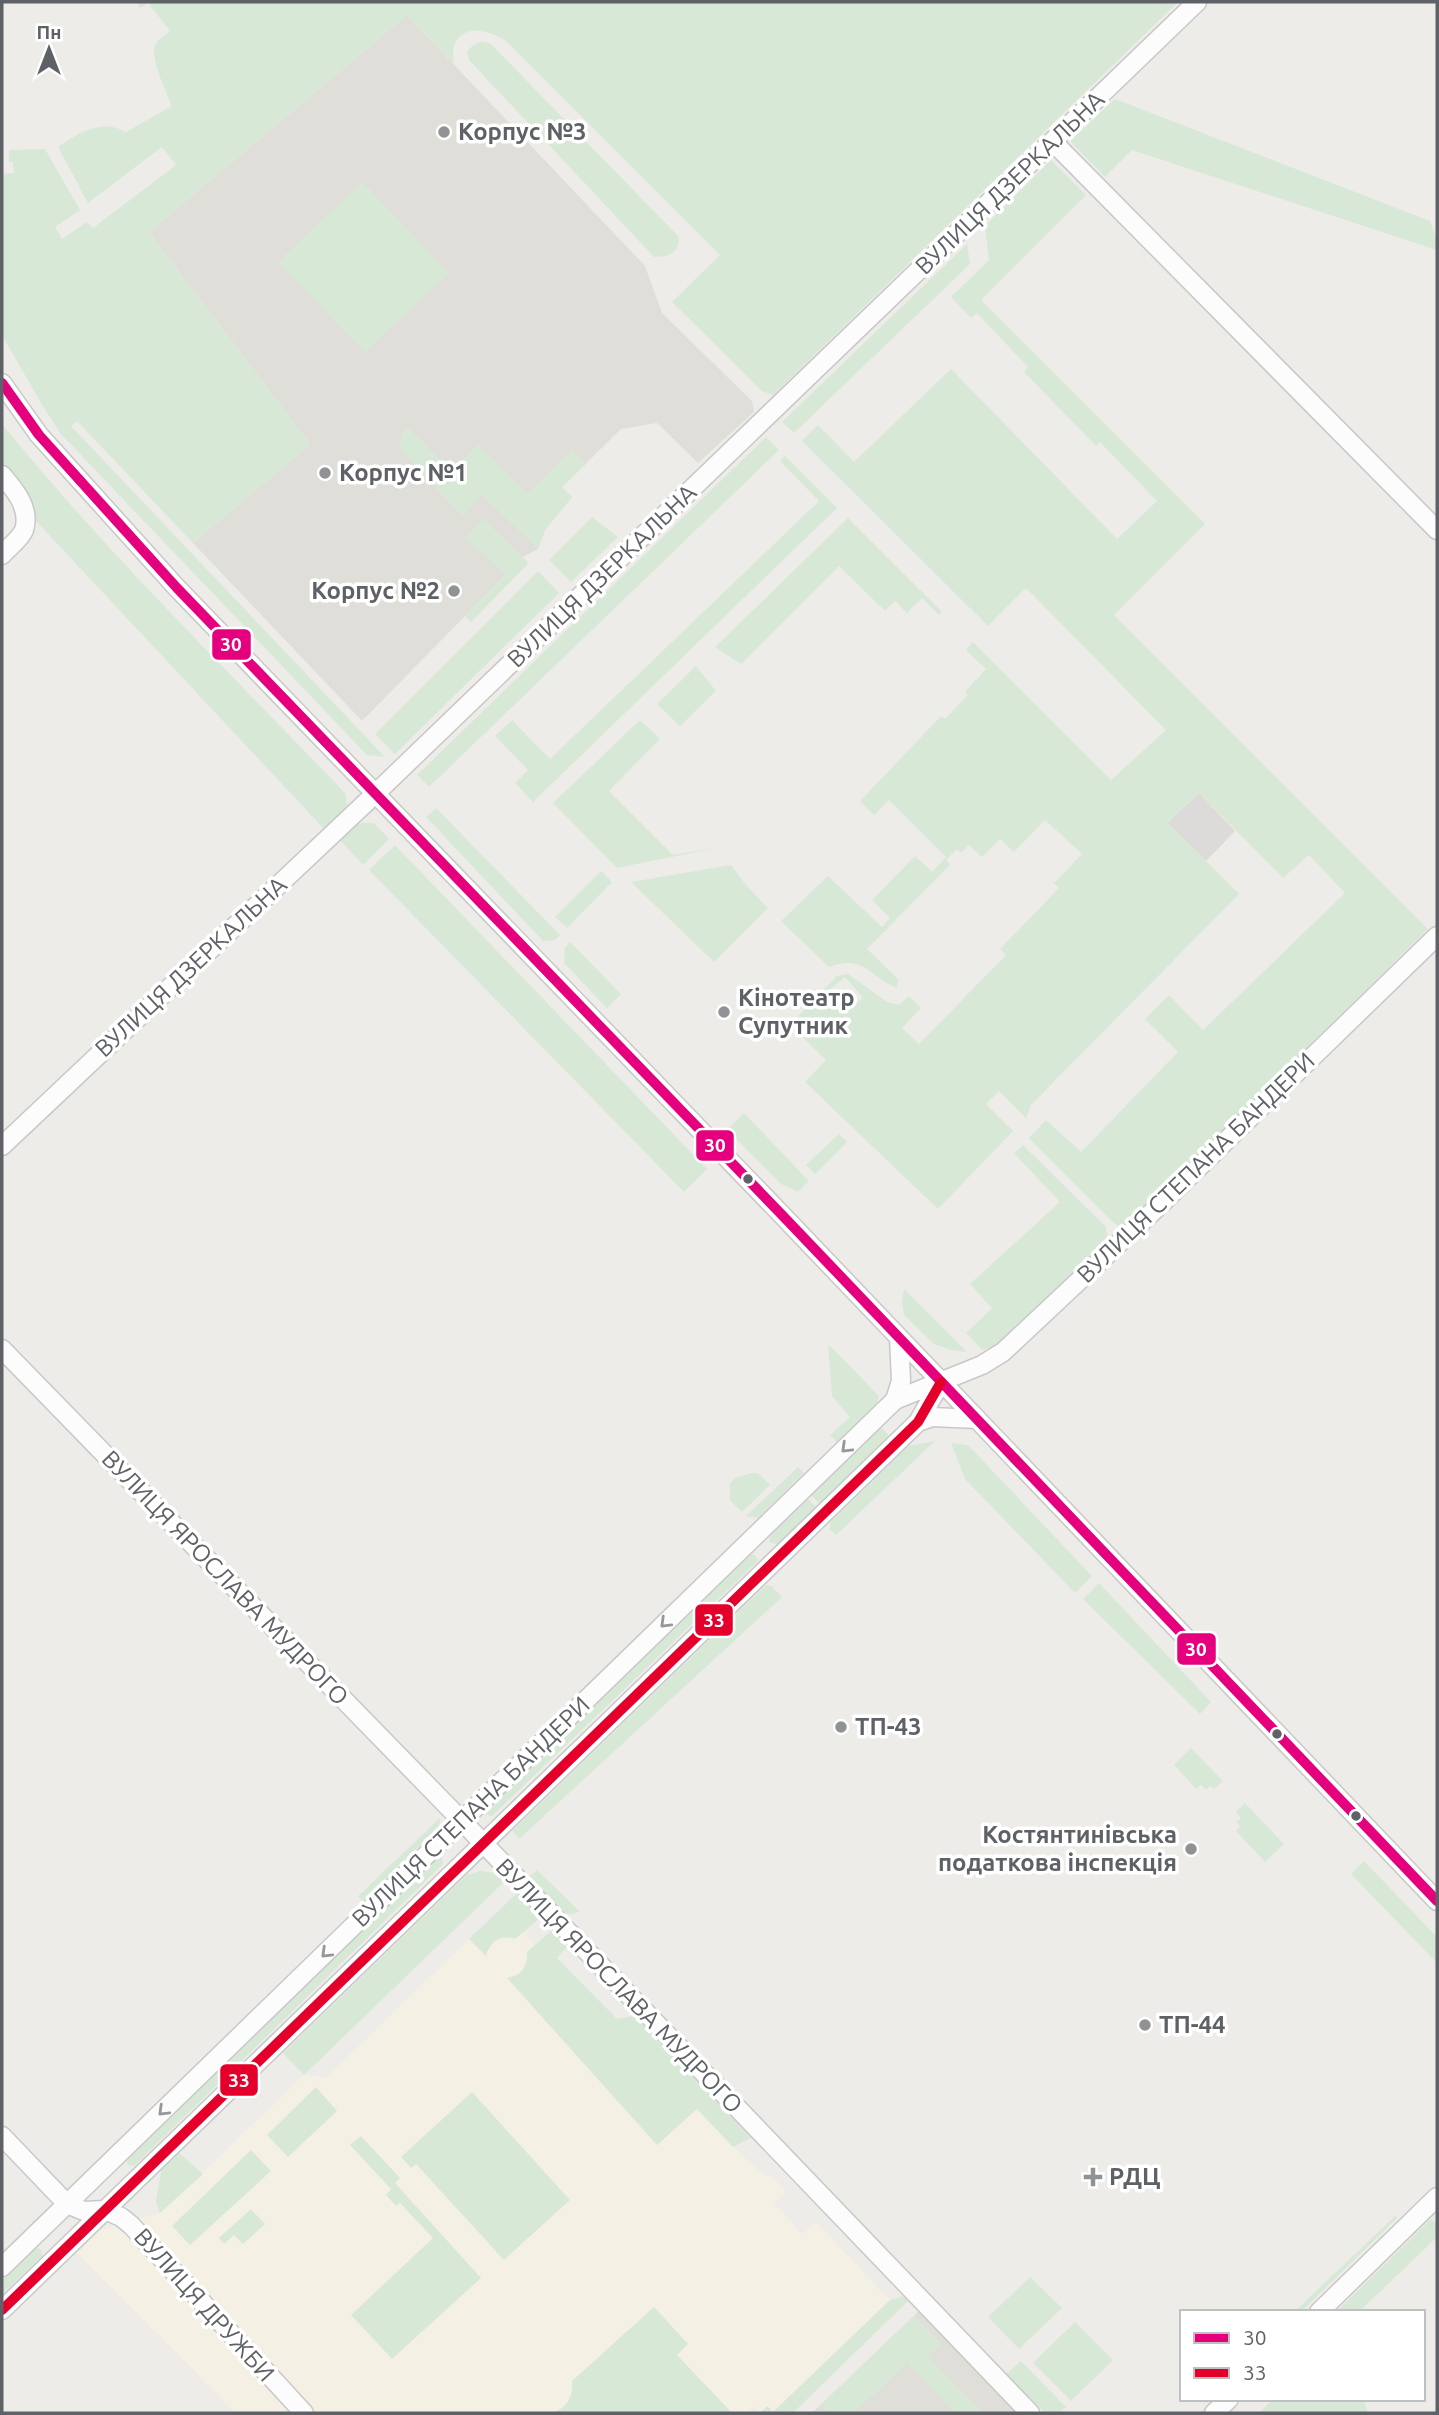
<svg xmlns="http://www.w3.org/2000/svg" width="1439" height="2415" font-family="Ubuntu,sans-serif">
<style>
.commercial{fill:#f5f0e4}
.industrial{fill:#dddbd9}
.education{fill:#e0ded9}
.green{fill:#d8e8d6;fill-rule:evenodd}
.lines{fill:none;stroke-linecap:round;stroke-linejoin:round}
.minor-casing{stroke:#c8c8c8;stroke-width:21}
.minor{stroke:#fcfcfc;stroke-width:18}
.bus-1-casing{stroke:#fff;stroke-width:16}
.bus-2-casing{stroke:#fff;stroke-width:16}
.bus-1{stroke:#e5007d;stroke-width:10}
.bus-2{stroke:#e4002b;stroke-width:10}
.oneway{stroke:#95989a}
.poi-dot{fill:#909294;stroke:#fff;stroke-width:2.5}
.bus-dot{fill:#5e6266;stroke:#fff;stroke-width:2.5}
.labels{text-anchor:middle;stroke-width:7;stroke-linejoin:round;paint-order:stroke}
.poi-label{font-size:24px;font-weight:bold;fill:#5e6266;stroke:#fff;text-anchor:start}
.street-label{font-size:24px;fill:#5e6266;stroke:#fff}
.line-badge{stroke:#fff;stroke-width:2.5}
.badge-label{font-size:19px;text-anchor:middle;font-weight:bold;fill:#fff}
</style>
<rect width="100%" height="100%" fill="#edece9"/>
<!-- commercial -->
<path class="commercial" d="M523,1932L534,1945L527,1952L524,1969L519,1974L508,1978L657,2145L697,2108L733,2147L766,2177L770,2174L786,2192L774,2203L802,2234L816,2222L890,2300L773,2412L767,2407L759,2413L753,2407L746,2413H732L676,2355L688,2344L573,2392L564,2407L553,2413H236L77,2253L100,2230L160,2213L304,2075L327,2077L469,1939L486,1956L488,1949L497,1939L503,1937L516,1939Z"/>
<!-- industrial -->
<path class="industrial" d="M1199,793L1235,831L1206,861L1167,823Z"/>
<!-- education -->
<path class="education" d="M407,15L645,266L662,313L752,401L754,412L698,463L657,423L621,429L562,487L572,497L545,530L538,549L523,557L362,721L193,543L310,444L149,232Z
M919,2311L1016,2413H812Z"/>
<!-- green -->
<path class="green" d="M137,2H1178L773,395L762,391L672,302L720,255L506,41C481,24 447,26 454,64L407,15L149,232L310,444L193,543L77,421L71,426L385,757L367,755L60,433L41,403L2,335V174L14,173L13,162H9V150L45,149L80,210L55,227L62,239L87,222L93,228L176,165L162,147L88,203L58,147C78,133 102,118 126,132L172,106C167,92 147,55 157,42C160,38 167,34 170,31L148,3L140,8Z
M480,42L490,43L679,237C679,253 669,257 654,257L469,60L467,52L472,46Z
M1115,99L1430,221L1437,239V250L1132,150L1105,177L1070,141Z
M1051,160L1086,195L981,300L1205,524L1114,615L1428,929L1122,1229L1112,1221L1029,1138L1046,1120L1081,1152L1178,1052L1145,1019L1169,995L1203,1030L1345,893L1309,855L1283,878L1199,793L1167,822L1239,894L1031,1105L1026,1118L999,1091L986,1104L1013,1131L938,1209L805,1082L826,1060L790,1025L837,976L848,974L887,1002L899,1005L909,996L921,1008L902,1028L919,1044L1006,955L1000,949L1059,888L1054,883L1082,854L1045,820L1014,852L1000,839L982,857L969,845L961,853L957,849L946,860L950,865L867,949L898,979L897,988C866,975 865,954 829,967L781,921L828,876L882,927L890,918L872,900L915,856L932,872L946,857L889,800L874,815L860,801L941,716L945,719L968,695L965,692L986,669L966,650L973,642L1111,780L1166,730L1026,588L988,626L802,441L818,425L854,462L951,369L1117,539L1157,501L1100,442L1096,446L1024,372L1028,367L977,313L971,318L951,297L989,260L985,226ZM845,977L863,998L844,1014L826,993Z
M362,182L449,273L365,352L278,262Z
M967,244L970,264L794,433L782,422Z
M2,424C108,554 229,672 345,793L347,804L343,812L325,830L36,521L30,499L2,465Z
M408,428L452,471L478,445L528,494L572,450L586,464L562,487L572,497L545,530L538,549L482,495L462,516L400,449L402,434Z
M766,437L779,450L429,787L417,775Z
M785,456L837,508L533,802L515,783L528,770L495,736L512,720L550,759L819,501L780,461Z
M592,517L618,537L571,582L549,560Z
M848,518L942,612L939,615L922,598L907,613L895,601L885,611L839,566L741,664L715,647Z
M483,519L529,563L471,622L465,616L506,575L466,538Z
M538,571L559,593L395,754L375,734Z
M696,666L716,691L680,726L657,704Z
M640,720L660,739L609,791L673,855L721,847L617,868L553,803Z
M436,808L560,935L555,940L543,941L426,817Z
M362,823H374L389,839L363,865L339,839L354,825Z
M395,845L707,1169L684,1192L369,870Z
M731,865L746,885L768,908L714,962L631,882Z
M601,871L612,882L567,928L555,917Z
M570,942L621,994L607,1008L564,963L565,948Z
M744,1113L809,1181L798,1192L781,1184L727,1130Z
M839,1134L847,1142L815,1174L806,1165Z
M1023,1145L1106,1227L1108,1244L996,1346L982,1350L966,1333L992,1308L970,1284L1060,1202L1014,1153Z
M904,1289L967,1352L951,1350L934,1344L904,1315L902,1302Z
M828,1344L879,1396L877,1403L837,1442L830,1435L850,1417L832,1396Z
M881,1427L889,1436L820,1504L811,1495Z
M935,1441L836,1535L830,1530V1523L908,1446Z
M951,1443L968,1445L1092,1576L1075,1593L965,1479Z
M798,1467L804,1473L758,1518L746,1516Z
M751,1473H758L770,1485L742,1512L730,1500V1483L735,1478Z
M808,1499L816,1507L777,1544L770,1543L769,1537Z
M753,1554L758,1559L757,1562L492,1816L484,1814V1809L750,1555Z
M1099,1583L1211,1702L1200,1714L1083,1599Z
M766,1585L771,1586L782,1597L519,1839L512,1831Z
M1191,1748L1223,1781L1214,1789L1210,1786L1206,1790L1201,1785L1196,1789L1174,1765Z
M1245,1803L1284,1844L1265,1862L1236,1831L1240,1826L1236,1822L1241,1818L1236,1812Z
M440,1818L439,1827L363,1901L358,1896Z
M436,1856L442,1857L443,1864L134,2166L128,2165L127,2159Z
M1364,1861L1437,1937V1963L1351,1874Z
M537,1870L580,1912L564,1915L528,1878Z
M481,1871L495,1873L505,1881L304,2075L283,2053L467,1875Z
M517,1893L540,1918L515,1939C501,1934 489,1942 486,1956L469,1939Z
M551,1931L567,1947L557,1958L617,2019L634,2016L751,2138L733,2147L697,2109L657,2145L507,1978C521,1976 529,1966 527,1952Z
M316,2087L337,2111L288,2157L267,2135Z
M472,2092L570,2200L504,2260L416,2164L411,2168L401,2157Z
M361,2136L400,2178L395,2183L481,2278L392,2359L351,2315L433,2238L400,2203L396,2206L386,2195L391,2189L350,2145Z
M251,2150L271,2171L190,2245L172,2226Z
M179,2153L203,2174L160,2213L156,2202L161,2171Z
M251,2209L265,2224L243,2244L234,2235L224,2244L219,2238Z
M1395,2216L1397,2218L1301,2312H1294Z
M1431,2219L1437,2223V2237L1359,2312H1336Z
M34,2248L41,2249L42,2256L2,2294V2280Z
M1030,2277L1062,2308L1019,2349L988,2317Z
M904,2296L909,2300L793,2413H760L767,2406L773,2412L890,2300Z
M654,2307L688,2344L677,2355L732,2413H553C568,2407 573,2397 572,2381Z
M914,2316L941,2343L928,2357L983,2413H955L907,2363L854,2413H828L820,2406Z
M1075,2322L1113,2360L1071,2401L1033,2363Z
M1021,2361L1066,2407L1059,2413H1045L1006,2374Z
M1273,2399H1363L1368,2413H1259Z"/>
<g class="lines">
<defs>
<path id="minor" d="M1053,142L1437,530
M2,383L39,435L177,588L783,1216L1437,1901
M2,475C14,489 31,508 24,530C21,538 8,548 2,555
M2,1146L375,794L1197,2
M2,1349L462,1821L1030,2413
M895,1400L982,1365L1003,1352L1163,1202L1437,936
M918,1422L932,1417L977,1419
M2,2136L67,2204L84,2211L105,2210L121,2217L131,2225L304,2413
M2,2267L895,1400L901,1381L899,1338
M2,2310L918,1422L941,1382
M1319,2312L1437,2197
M1214,2413L1229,2399"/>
</defs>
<!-- minor casing -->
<use href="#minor" class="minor-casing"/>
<!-- minor -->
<use href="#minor" class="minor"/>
<defs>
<path id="bus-1" d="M2,383L39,435L177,588L783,1216L1437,1901"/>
<path id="bus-2" d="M2,2310L918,1422L941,1382"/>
</defs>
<!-- bus-1 casing -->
<use href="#bus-1" class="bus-1-casing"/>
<!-- bus-2 casing -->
<use href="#bus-2" class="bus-2-casing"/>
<!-- bus-1 -->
<use href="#bus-1" class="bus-1"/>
<!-- bus-2 -->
<use href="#bus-2" class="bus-2"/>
</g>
<!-- one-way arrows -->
<defs><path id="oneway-chevron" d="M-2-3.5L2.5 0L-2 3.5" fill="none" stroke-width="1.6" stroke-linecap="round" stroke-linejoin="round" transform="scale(1.75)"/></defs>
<g class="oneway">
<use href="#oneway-chevron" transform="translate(846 1448) rotate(136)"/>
<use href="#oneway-chevron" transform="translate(665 1623) rotate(136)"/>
<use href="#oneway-chevron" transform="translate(326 1953) rotate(136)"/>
<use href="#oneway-chevron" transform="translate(163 2111) rotate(136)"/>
</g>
<!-- markers -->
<g class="poi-dot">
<circle cx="444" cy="132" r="7"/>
<circle cx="325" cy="473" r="7"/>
<circle cx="454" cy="591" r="7"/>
<circle cx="724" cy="1012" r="7"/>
<circle cx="841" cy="1727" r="7"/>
<circle cx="1191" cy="1849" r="7"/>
<circle cx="1145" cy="2025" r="7"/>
<path d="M1089.5 2166.5h7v7h7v7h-7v7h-7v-7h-7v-7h7z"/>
</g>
<g class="bus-dot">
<circle cx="748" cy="1179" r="6"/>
<circle cx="1277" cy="1734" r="6"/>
<circle cx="1356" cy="1816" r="6"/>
</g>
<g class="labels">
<!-- poi labels -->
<g class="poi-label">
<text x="458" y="140">Корпус №3</text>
<text x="339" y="481">Корпус №1</text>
<text x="440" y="599" text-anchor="end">Корпус №2</text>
<text x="738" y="1006">Кінотеатр<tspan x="738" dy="28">Супутник</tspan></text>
<text x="855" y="1735">ТП-43</text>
<text x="1177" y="1843" text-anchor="end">Костянтинівська<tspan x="1177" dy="28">податкова інспекція</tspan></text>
<text x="1159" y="2033">ТП-44</text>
<text x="1109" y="2185">РДЦ</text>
</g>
<!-- street labels -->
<g class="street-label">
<text transform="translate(1010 183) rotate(-44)" y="8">ВУЛИЦЯ ДЗЕРКАЛЬНА</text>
<text transform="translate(602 576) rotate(-44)" y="8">ВУЛИЦЯ ДЗЕРКАЛЬНА</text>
<text transform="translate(191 967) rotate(-43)" y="8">ВУЛИЦЯ ДЗЕРКАЛЬНА</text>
<text transform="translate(1196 1168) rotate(-44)" y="8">ВУЛИЦЯ СТЕПАНА БАНДЕРИ</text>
<text transform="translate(225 1578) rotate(46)" y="8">ВУЛИЦЯ ЯРОСЛАВА МУДРОГО</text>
<text transform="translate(471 1812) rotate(-44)" y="8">ВУЛИЦЯ СТЕПАНА БАНДЕРИ</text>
<text transform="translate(619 1986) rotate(46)" y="8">ВУЛИЦЯ ЯРОСЛАВА МУДРОГО</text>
<text transform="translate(204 2305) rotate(48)" y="8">ВУЛИЦЯ ДРУЖБИ</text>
</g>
</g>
<g class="line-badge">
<rect x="211" y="628" width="41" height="33" rx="7" fill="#e5007d"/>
<rect x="695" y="1129" width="40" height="33" rx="7" fill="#e5007d"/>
<rect x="694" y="1603" width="40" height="34" rx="7" fill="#e4002b"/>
<rect x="1176" y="1632" width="41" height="34" rx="7" fill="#e5007d"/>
<rect x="219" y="2063" width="40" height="34" rx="7" fill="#e4002b"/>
</g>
<g class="badge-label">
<text x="231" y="651">30</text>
<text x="715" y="1152">30</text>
<text x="714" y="1627">33</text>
<text x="1196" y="1656">30</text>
<text x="239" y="2087">33</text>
</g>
<!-- border -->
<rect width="1439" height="2415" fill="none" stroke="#5e6266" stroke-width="7"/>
<!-- legend -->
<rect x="1180" y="2310" width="245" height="91" fill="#ffffff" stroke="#bfc0c2" stroke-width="2"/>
<rect x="1194" y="2333" width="35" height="10" fill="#e5007d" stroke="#bfc0c2" stroke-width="2"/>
<text x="1243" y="2345" font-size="21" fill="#5e6266">30</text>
<rect x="1194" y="2368" width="35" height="10" fill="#e4002b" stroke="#bfc0c2" stroke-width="2"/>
<text x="1243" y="2380" font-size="21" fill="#5e6266">33</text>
<!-- north arrow -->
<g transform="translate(49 49)" stroke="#ffffff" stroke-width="5" paint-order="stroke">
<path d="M0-5L12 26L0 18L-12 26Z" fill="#5e6266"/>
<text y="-10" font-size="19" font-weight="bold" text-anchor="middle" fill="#5e6266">Пн</text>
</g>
</svg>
